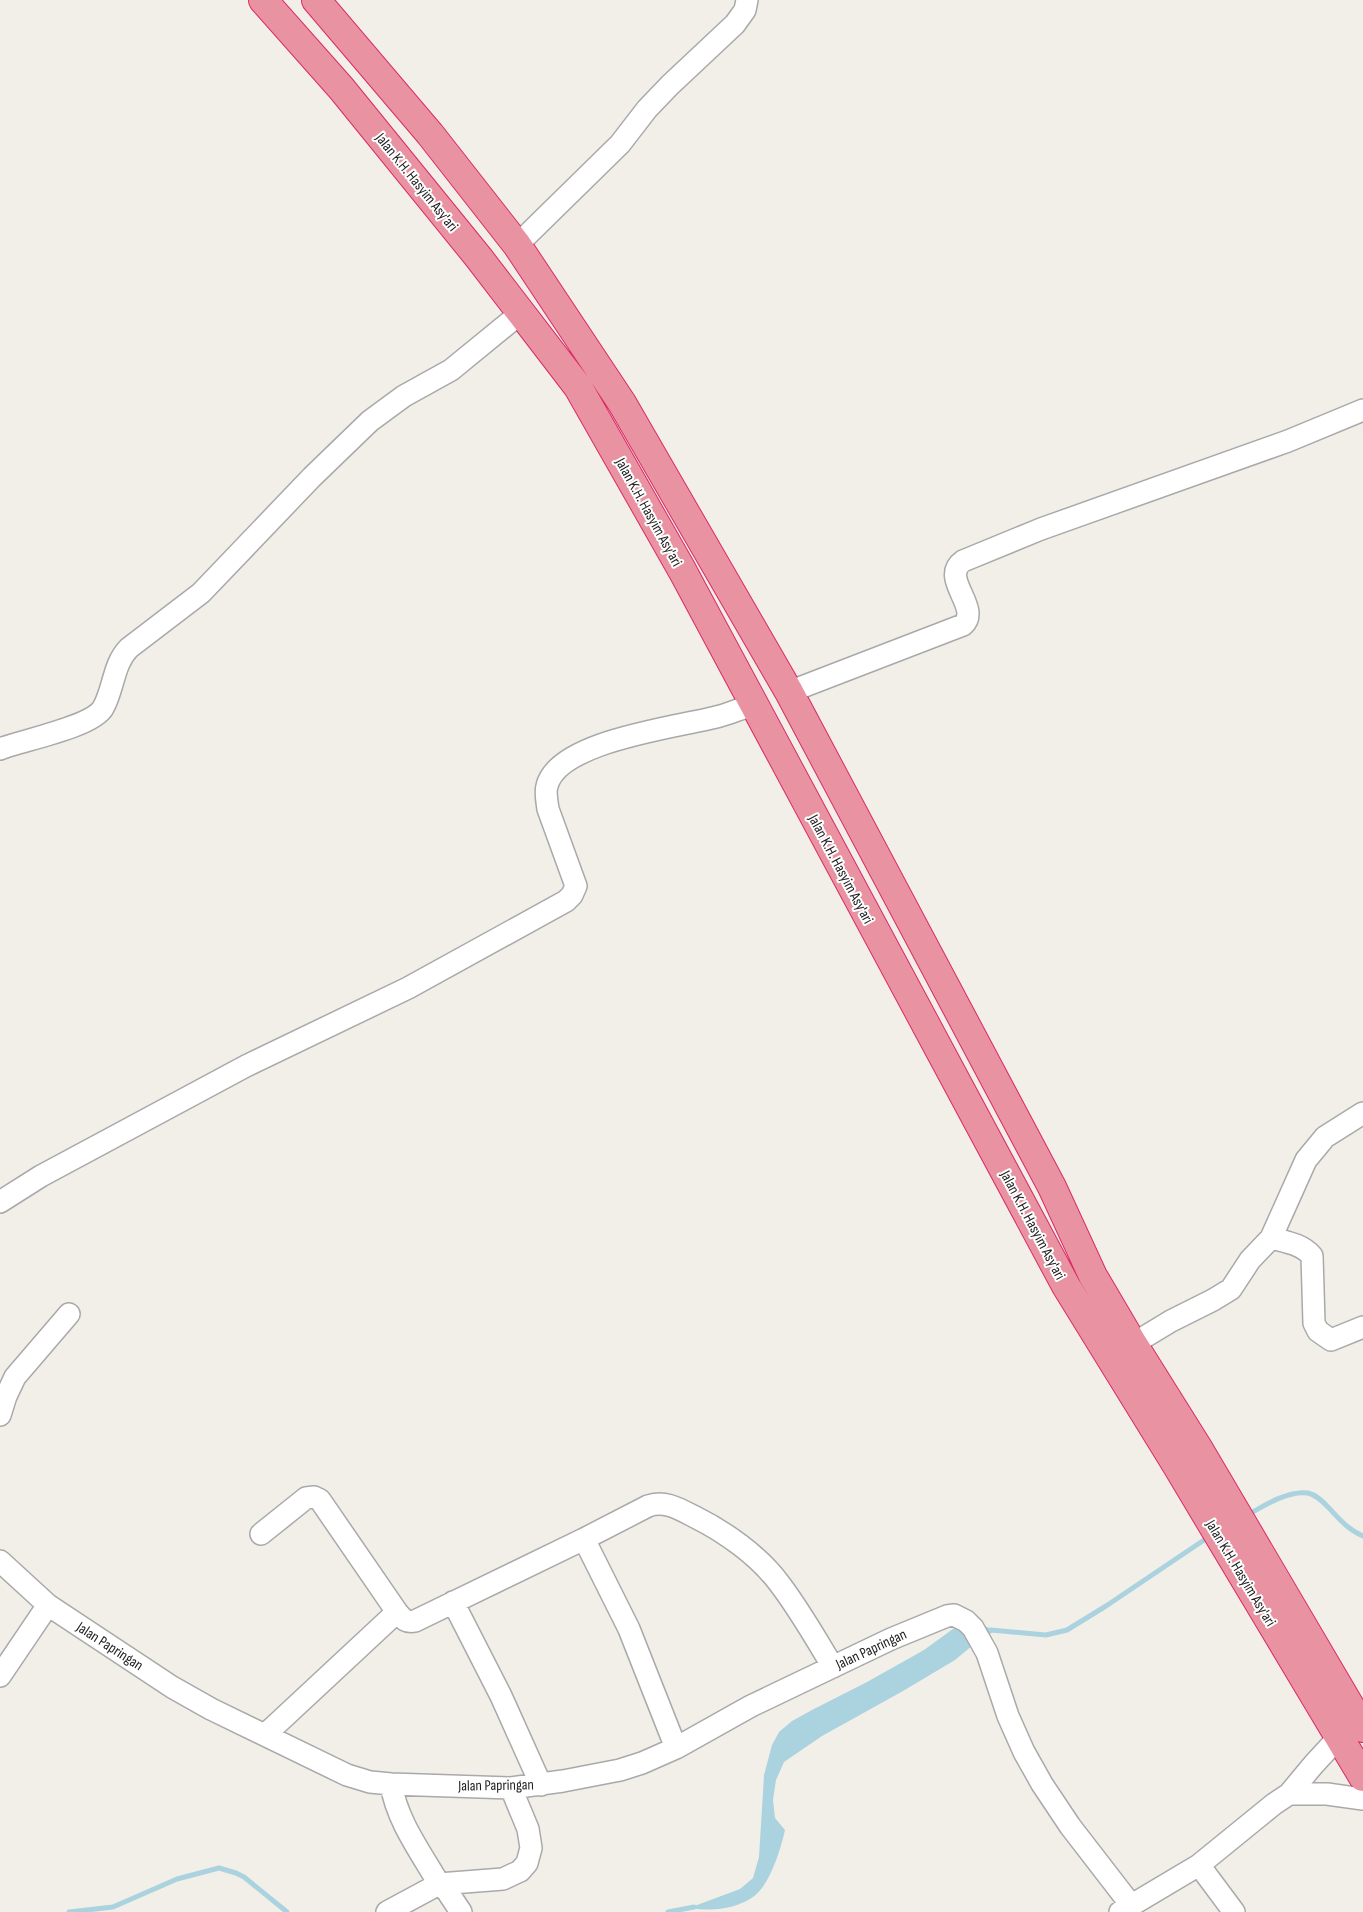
<svg xmlns="http://www.w3.org/2000/svg" width="1363" height="1912" font-family="'Sofia Sans Condensed',sans-serif">
<style>
.water{fill:#aad3df}
.lines{fill:none;stroke-linecap:round;stroke-linejoin:round}
.stream{stroke:#aad3df;stroke-width:5}
.minor-casing{stroke:#a9a9a9;stroke-width:24}
.highway-casing{stroke:#dc2a67;stroke-width:30}
.minor{stroke:#fff;stroke-width:21}
.highway{stroke:#e892a2;stroke-width:28}
.labels{text-anchor:middle;stroke-width:4;stroke-linejoin:round;paint-order:stroke}
.street-label{font-size:15px;fill:#222;stroke:#fff}
</style>
<rect width="100%" height="100%" fill="#f2efe9"/>
<!-- water -->
<path class="water" d="M974,1623L996,1630L973,1645L955,1660L903,1691L822,1736L784,1762L776,1780L773,1800L775,1818L785,1830C781,1848 773,1873 762,1888C747,1909 711,1912 689,1908L740,1889L753,1878L759,1857L764,1775L772,1745L779,1732L792,1721L812,1710L867,1682L924,1650L957,1626Z"/>
<g class="lines">
<!-- stream -->
<path class="stream" d="M1246,1516C1263,1506 1288,1490 1308,1493C1317,1495 1324,1503 1330,1509C1340,1520 1349,1530 1363,1536
M991,1630L1046,1635L1067,1630L1106,1606L1210,1536
M69,1912L113,1907L177,1879L219,1868L236,1873L244,1877L287,1912
M668,1912L694,1907"/>
<defs>
<path id="minor" d="M517,245L620,144L647,109L670,85L735,24L745,10L747,0
M789,692L963,625C982,608 939,578 963,561L1041,529L1288,441L1363,410
M0,749C23,740 92,727 103,708C114,689 113,664 129,648L201,593L312,477L370,421L404,396L451,370L522,312
M0,1202L41,1176L246,1066L408,988L566,901L572,895L576,886L548,809C547,802 545,792 547,786C558,740 681,727 720,716C731,713 742,708 753,705
M1271,1238L1306,1160L1325,1137L1363,1113
M1133,1344L1171,1321L1213,1300L1231,1289L1250,1260L1271,1238C1286,1242 1302,1244 1312,1256L1314,1323L1318,1331L1331,1340L1363,1327
M0,1415L6,1396L15,1377L69,1314
M261,1534L306,1498L314,1497L320,1500L397,1612C403,1619 406,1623 415,1621L584,1539L629,1629L676,1748
M584,1539L648,1506C665,1500 679,1509 695,1517C725,1532 758,1555 779,1583C799,1609 816,1639 833,1667
M0,1561L48,1605L172,1687L211,1709L347,1775L370,1782L391,1784L511,1788L563,1781L620,1770L642,1763L676,1748L751,1706L891,1639L947,1616L954,1615L966,1621L973,1628L987,1653L1008,1716L1024,1752L1042,1784L1070,1826L1131,1905
M453,1602L501,1696L541,1785
M0,1676L48,1605
M266,1734L397,1612
M391,1784C397,1821 420,1851 439,1884L447,1891L461,1912
M1289,1794H1327L1363,1799
M1199,1865L1234,1912
M387,1912L439,1884L503,1879L520,1871L527,1863L531,1848L528,1829L511,1788
M1120,1912L1199,1865L1274,1804L1289,1794L1314,1764L1339,1737"/>
<path id="highway" d="M263,0L341,88L479,258L578,387L682,570L1066,1286L1177,1466L1363,1777
M316,0L430,134L517,245L622,403L789,692L1052,1187L1093,1276L1133,1344L1200,1451L1363,1728"/>
</defs>
<!-- minor casing -->
<use href="#minor" class="minor-casing"/>
<!-- highway casing -->
<use href="#highway" class="highway-casing"/>
<!-- minor -->
<use href="#minor" class="minor"/>
<!-- highway -->
<use href="#highway" class="highway"/>
</g>
<g class="labels">
<!-- street labels -->
<g class="street-label">
<text transform="translate(417 182) rotate(51)" y="5">Jalan K.H. Hasyim Asy'ari</text>
<text transform="translate(649 512) rotate(61)" y="5">Jalan K.H. Hasyim Asy'ari</text>
<text transform="translate(841 869) rotate(62)" y="5">Jalan K.H. Hasyim Asy'ari</text>
<text transform="translate(1033 1225) rotate(62)" y="5">Jalan K.H. Hasyim Asy'ari</text>
<text transform="translate(1241 1573) rotate(59)" y="5">Jalan K.H. Hasyim Asy'ari</text>
<text transform="translate(110 1646) rotate(33)" y="5">Jalan Papringan</text>
<text transform="translate(871 1649) rotate(-25)" y="5">Jalan Papringan</text>
<text transform="translate(496 1785) rotate(-1)" y="5">Jalan Papringan</text>
</g>
</g>
</svg>
